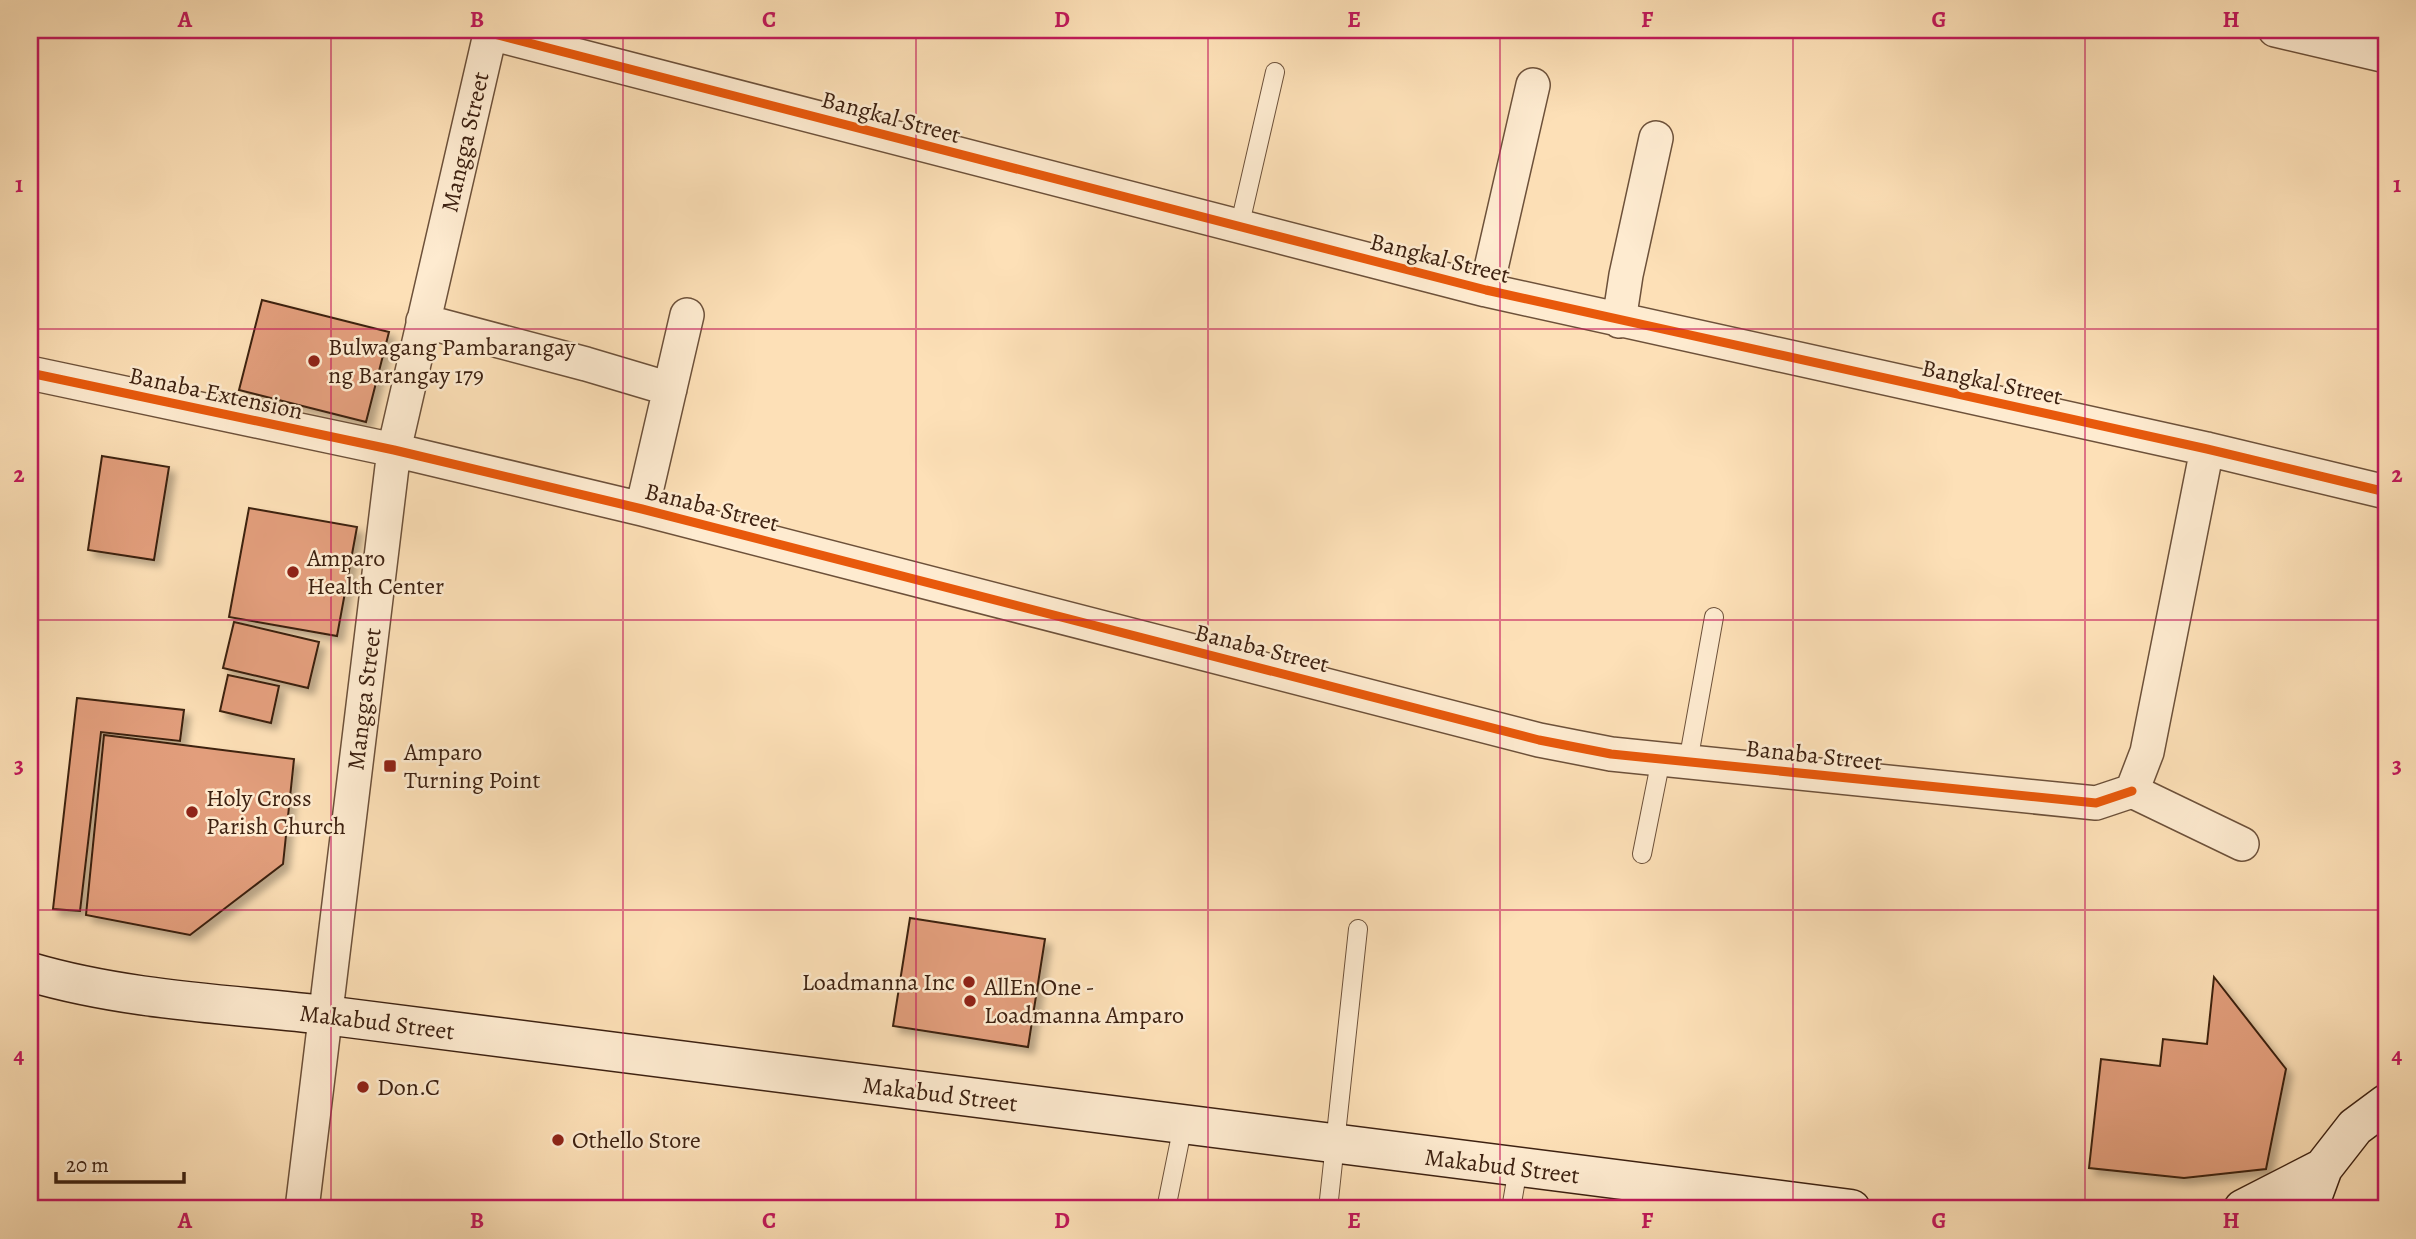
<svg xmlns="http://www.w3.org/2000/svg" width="2416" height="1239" font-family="Alegreya,serif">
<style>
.building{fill:#e29e7b;stroke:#3d2111;stroke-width:2;filter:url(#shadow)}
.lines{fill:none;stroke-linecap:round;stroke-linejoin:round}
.lane-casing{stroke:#6d513a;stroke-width:20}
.street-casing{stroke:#6d513a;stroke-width:36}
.secondary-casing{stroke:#3d2111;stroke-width:41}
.lane{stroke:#feebd0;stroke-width:18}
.street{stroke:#feebd0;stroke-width:33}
.secondary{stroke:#feebd0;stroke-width:38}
.cycleway-casing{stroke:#feebd0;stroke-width:13}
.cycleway{stroke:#e8590c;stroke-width:9}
.grid{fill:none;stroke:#c2185b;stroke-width:2;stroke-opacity:0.55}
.poi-dot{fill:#8f2418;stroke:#feebd0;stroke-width:2.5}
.labels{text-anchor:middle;stroke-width:5;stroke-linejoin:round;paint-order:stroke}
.street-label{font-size:24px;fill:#3d2111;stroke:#feebd0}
.poi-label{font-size:24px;fill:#3d2111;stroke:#feebd0;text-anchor:start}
.neatline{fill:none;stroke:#c2185b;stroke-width:2.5}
.grid-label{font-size:23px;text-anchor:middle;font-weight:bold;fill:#c2185b}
</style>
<defs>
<filter id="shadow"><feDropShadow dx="6" dy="6" stdDeviation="3.5" flood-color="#0004"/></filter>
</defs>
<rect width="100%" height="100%" fill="#fde0b7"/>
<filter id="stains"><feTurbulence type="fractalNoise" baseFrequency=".00286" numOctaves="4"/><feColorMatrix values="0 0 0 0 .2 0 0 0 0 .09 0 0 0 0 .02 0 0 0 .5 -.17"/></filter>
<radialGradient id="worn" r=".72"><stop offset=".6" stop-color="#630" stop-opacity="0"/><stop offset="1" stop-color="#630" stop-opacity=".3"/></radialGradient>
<!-- building -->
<path class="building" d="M262,300L389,332L366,422L239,390Z
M102,456L169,467L154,560L88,550Z
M249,508L357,527L337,636L229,617Z
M234,622L319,642L308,688L223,668Z
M228,675L279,686L271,723L220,711Z
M77,698L184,710L180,741L101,732L80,911L53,909Z
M104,735L294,759L283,864L190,935L86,915Z
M910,918L1045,939L1028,1047L893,1026Z
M2214,977L2286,1069L2266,1169L2184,1178L2089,1168L2101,1059L2160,1066L2163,1039L2207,1044Z"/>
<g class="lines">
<defs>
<path id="lane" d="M1239,228L1275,72
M1688,762L1714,617
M1642,854L1661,759
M1166,1209L1183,1125
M1328,1209L1358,929
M1511,1209L1518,1168"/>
<path id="street" d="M2275,30L2386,56
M490,33L1486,290L2207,449L2386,492
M1486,290L1533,85
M423,321L586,364L670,389
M1619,321L1626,275L1656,138
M30,373L394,450L642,509L1539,740L1611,754L2096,803L2132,791
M642,509L687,315
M2132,791L2147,752L2207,449
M2132,791L2242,844
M302,1209L394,450L491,30"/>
<path id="secondary" d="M30,972C125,1000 227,1004 325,1015L1851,1209
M2243,1209L2323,1168
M2308,1209L2323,1168L2355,1127L2386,1104"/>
</defs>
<!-- lane casing -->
<use href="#lane" class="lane-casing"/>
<!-- street casing -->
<use href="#street" class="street-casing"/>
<!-- secondary casing -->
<use href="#secondary" class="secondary-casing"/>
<!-- lane -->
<use href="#lane" class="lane"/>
<!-- street -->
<use href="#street" class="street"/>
<!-- secondary -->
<use href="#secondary" class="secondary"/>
<defs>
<path id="cycleway" d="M491,30L490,33L1486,290L2207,449L2386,492
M30,373L394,450L642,509L1539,740L1611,754L2096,803L2132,791"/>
</defs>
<!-- cycleway casing -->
<use href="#cycleway" class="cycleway-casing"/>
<!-- cycleway -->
<use href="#cycleway" class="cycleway"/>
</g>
<!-- grid -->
<path class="grid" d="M331,30V1209M623,30V1209M916,30V1209M1208,30V1209M1500,30V1209M1793,30V1209M2085,30V1209M30,329H2386M30,620H2386M30,910H2386"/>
<!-- markers -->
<g class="poi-dot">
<circle cx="314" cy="361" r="7"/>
<circle cx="293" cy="572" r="7"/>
<rect x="383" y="759" width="14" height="14" rx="3.5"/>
<circle cx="192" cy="812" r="7"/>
<circle cx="969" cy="982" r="7"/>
<circle cx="970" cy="1001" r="7"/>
<circle cx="363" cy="1087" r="7"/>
<circle cx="558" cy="1140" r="7"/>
</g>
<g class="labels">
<!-- street labels -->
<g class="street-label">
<text transform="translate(891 117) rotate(15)" y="8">Bangkal Street</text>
<text transform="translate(465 142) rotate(-77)" y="8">Mangga Street</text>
<text transform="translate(1440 258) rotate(14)" y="8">Bangkal Street</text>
<text transform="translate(1992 382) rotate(12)" y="8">Bangkal Street</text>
<text transform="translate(216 393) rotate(12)" y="8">Banaba Extension</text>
<text transform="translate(712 507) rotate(14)" y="8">Banaba Street</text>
<text transform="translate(1262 648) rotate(14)" y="8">Banaba Street</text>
<text transform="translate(364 699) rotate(-83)" y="8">Mangga Street</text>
<text transform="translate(1814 755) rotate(6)" y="8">Banaba Street</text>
<text transform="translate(377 1022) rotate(7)" y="8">Makabud Street</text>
<text transform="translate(940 1094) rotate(7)" y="8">Makabud Street</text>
<text transform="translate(1502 1166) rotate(7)" y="8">Makabud Street</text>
</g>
<!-- poi labels -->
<g class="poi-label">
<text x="328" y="355">Bulwagang Pambarangay<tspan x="328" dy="28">ng Barangay 179</tspan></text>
<text x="307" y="566">Amparo<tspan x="307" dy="28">Health Center</tspan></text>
<text x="404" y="760">Amparo<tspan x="404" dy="28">Turning Point</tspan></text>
<text x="206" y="806">Holy Cross<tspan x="206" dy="28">Parish Church</tspan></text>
<text x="955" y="990" text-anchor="end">Loadmanna Inc</text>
<text x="984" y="995">AllEn One -<tspan x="984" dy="28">Loadmanna Amparo</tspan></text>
<text x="377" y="1095">Don.C</text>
<text x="572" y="1148">Othello Store</text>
</g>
</g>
<!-- margin -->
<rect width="2416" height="1239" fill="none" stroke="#fde0b7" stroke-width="77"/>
<!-- scale -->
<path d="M56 1172v10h128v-10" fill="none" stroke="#3d2111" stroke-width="3.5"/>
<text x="66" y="1172" font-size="21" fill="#3d2111" stroke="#feebd0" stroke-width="5" paint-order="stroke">20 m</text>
<rect x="38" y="38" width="2340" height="1162" class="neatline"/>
<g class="grid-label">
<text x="185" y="27">A</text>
<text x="477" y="27">B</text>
<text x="769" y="27">C</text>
<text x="1062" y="27">D</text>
<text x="1354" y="27">E</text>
<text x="1647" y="27">F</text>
<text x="1939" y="27">G</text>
<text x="2231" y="27">H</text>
<text x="19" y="192">1</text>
<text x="2397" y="192">1</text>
<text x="19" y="482">2</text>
<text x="2397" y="482">2</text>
<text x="19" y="773">3</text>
<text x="2397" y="773">3</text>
<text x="19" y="1063">4</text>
<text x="2397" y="1063">4</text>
<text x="185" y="1228">A</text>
<text x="477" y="1228">B</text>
<text x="769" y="1228">C</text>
<text x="1062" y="1228">D</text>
<text x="1354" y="1228">E</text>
<text x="1647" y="1228">F</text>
<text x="1939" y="1228">G</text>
<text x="2231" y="1228">H</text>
</g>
<rect width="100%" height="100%" filter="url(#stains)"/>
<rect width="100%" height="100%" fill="url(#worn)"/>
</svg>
